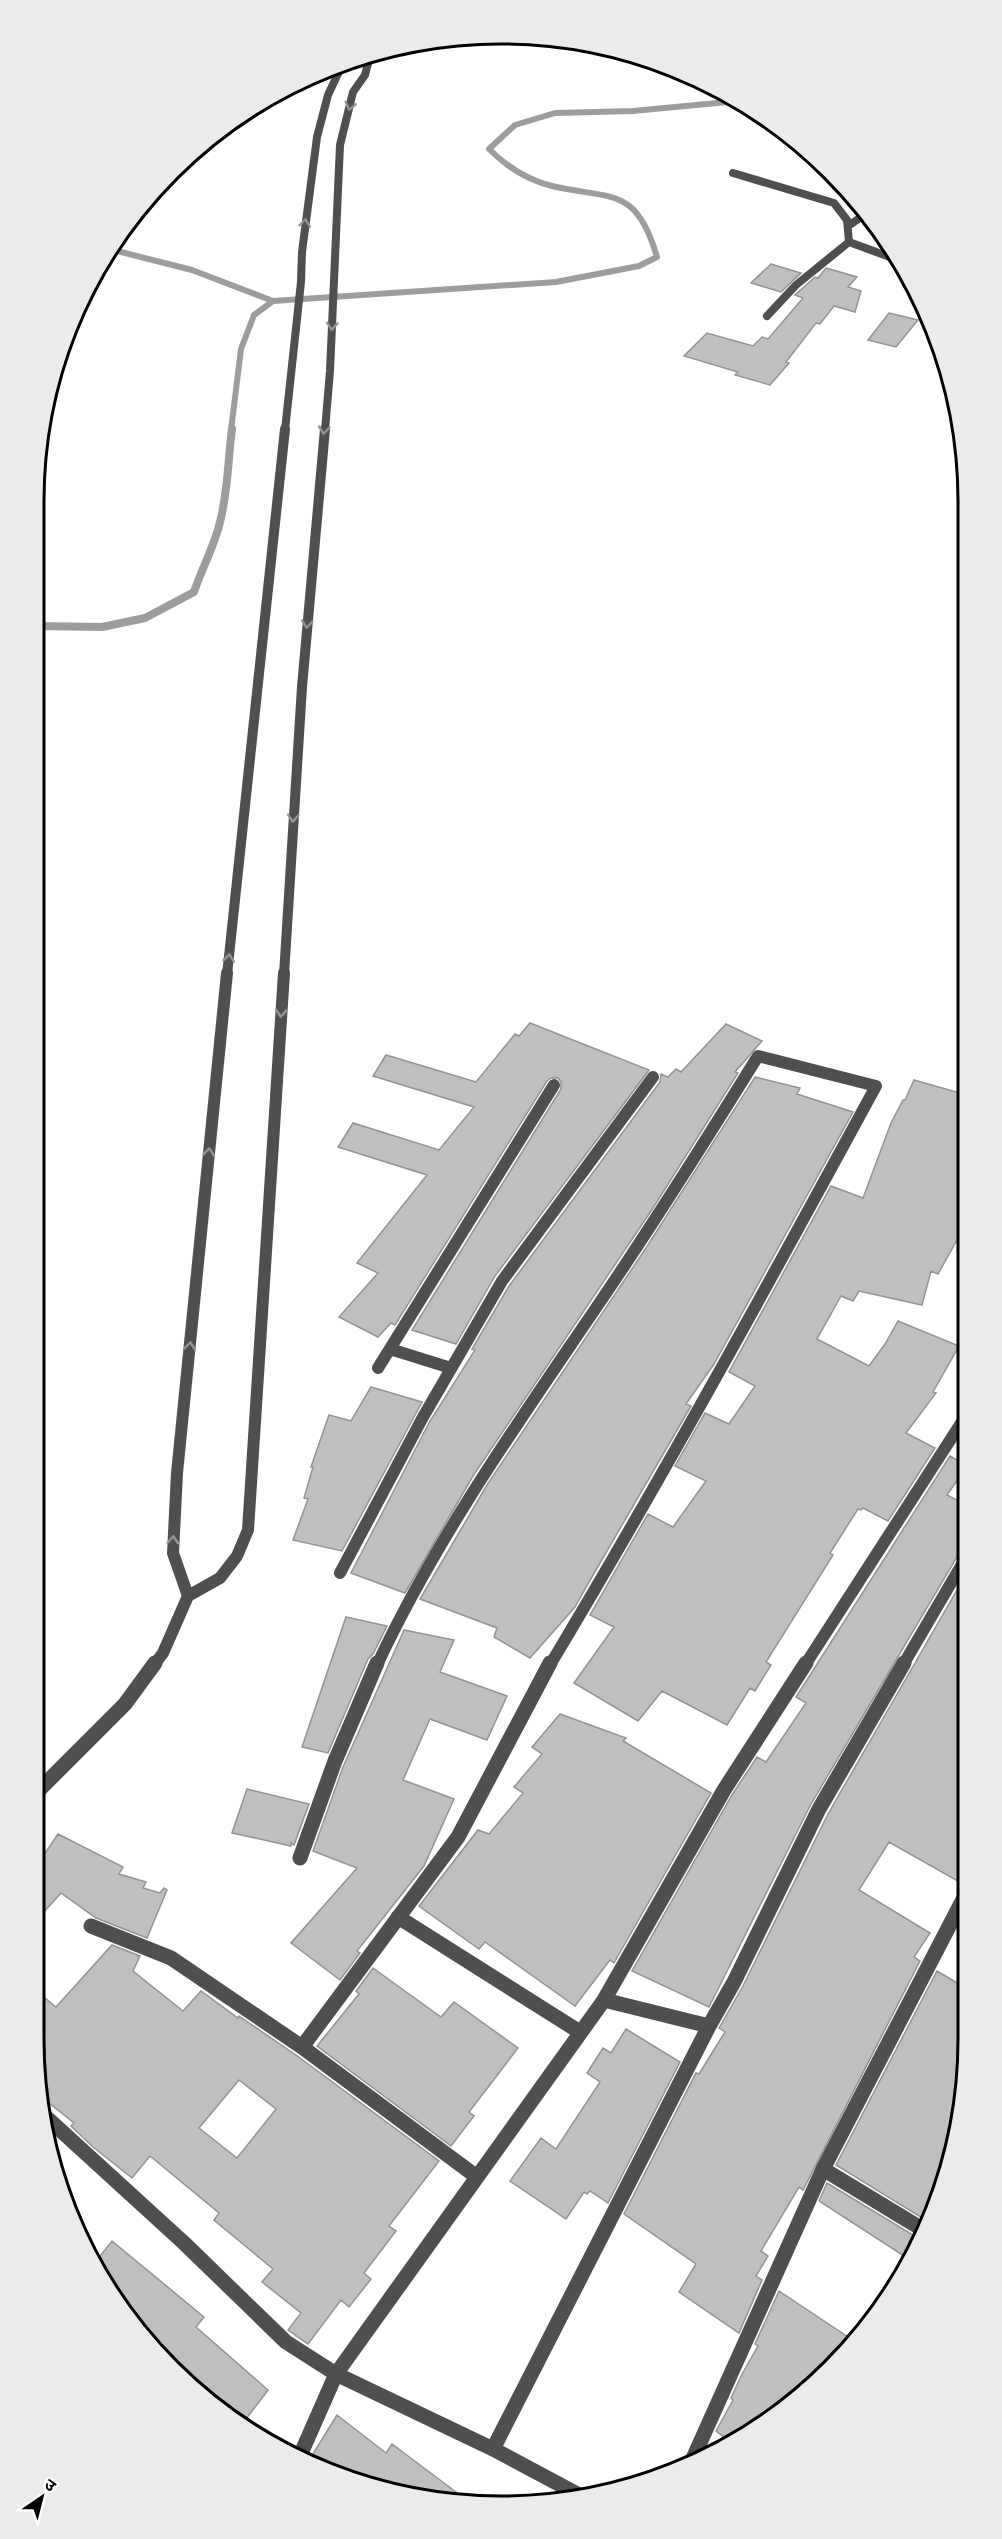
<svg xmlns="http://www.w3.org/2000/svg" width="1002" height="2539" font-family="Montserrat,'Noto Sans Devanagari',sans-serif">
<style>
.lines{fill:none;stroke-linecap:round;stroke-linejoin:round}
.stream-far1{stroke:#9d9d9d;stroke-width:6}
.stream{stroke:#9d9d9d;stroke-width:8}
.building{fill:#bfbfbf;stroke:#939393;stroke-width:1.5;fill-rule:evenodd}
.minor-far2{stroke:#4f4f4f;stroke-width:8}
.minor-far1{stroke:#4f4f4f;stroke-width:12}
.minor{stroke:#4f4f4f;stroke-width:15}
.tertiary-far3{stroke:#4f4f4f;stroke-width:8}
.tertiary-far2{stroke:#4f4f4f;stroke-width:10}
.tertiary-far1{stroke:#4f4f4f;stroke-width:12}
.tertiary{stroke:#4f4f4f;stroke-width:15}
.oneway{stroke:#959595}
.rim{fill:none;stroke:#000;stroke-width:3}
</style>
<rect width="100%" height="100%" fill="#fff"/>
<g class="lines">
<!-- stream-far1 -->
<path class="stream-far1" d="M109,249L192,270L273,301
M231,430L241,349L254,315L273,301L556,282L639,266L657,257C636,185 611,200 552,186C527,180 507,167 489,149L515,125L555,113L633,111L738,101"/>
<!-- stream -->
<path class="stream" d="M33,626L102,627L145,618L194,592C202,568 214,547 220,522C228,492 228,459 232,429"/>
</g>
<!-- building -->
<path class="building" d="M771,264L801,273L781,292L751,283Z
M826,268L857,277L848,287L861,291L855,312L834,306L820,324L816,323L786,362L789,363L770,385L735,375L738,372L684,356L707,333L753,346L762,337L768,339L803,298L795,295L815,277L818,278Z
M889,313L918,320L896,347L868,340Z
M530,1023L649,1070L495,1276L456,1344L412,1330L561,1089V1082L558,1078H551L547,1081L395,1325L391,1323L378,1337L339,1317L378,1273L357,1263L427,1175L338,1147L353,1123L439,1150L474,1107L373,1076L386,1055L476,1082L515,1034L519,1036Z
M726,1024L762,1041L735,1072L738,1073L653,1208L473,1476L405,1593L351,1573L430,1421L475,1350L472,1349L509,1286L660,1082L661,1074L668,1077L676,1069L681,1072Z
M755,1077L800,1088L797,1094L853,1112L714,1364L686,1404L691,1406L585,1589L575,1607L530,1658L494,1637L497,1628L420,1599L487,1485L646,1248Z
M914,1080L967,1095V1222L938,1274L931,1271L922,1305L859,1291L853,1301L841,1296L817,1339L869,1366L885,1344L898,1321L959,1346L933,1392L936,1393L906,1433L935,1448L888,1521L863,1508L861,1510L858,1509L830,1553L833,1555L766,1662L771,1665L755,1691L750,1688L727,1725L662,1691L638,1721L574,1683L614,1627L590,1615L648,1514L673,1527L706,1481L675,1466L705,1413L729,1424L755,1386L729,1372L831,1186L863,1198L891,1123L903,1100H905Z
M371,1387L422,1402L342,1551L293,1540L308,1499L304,1498L313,1467H311L329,1415L351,1421Z
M950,1456L967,1466L947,1495L968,1506V1546L961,1550L811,1804L709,2007L632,1971L732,1795L757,1757L766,1762L806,1703L796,1697Z
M968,1571L969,1878L961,1883L889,1842L859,1890L930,1933L914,1957L920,1961L803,2190L799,2187L761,2251L768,2256L756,2276L762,2280L739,2333L679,2292L696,2264L624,2214L696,2073L699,2074L725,2032L719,2028L743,1986L828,1814Z
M346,1617L387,1626L373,1654L368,1659L328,1753L302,1747Z
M404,1630L454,1640L440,1672L507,1696L487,1740L430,1719L403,1780L454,1799L424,1866L357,1951L360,1953L340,1980L291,1943L357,1868L313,1851L343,1767Z
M560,1714L626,1738L623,1741L711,1793L614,1963L610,1960L575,2006L485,1942L479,1949L419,1906L478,1830L489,1834L523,1793L514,1787L542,1754L532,1747Z
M247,1789L309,1804L294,1845L291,1843V1846L232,1833Z
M58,1834L123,1867L119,1874L146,1882L143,1888L160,1893L164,1888L167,1890L147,1938L96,1918L61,1893L33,1924V1871Z
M112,1945L140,1956L133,1971L183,2011L201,1991L238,2018L239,2016L296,2055L439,2161L389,2226L396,2231L364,2273L371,2279L349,2307L341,2300L308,2344L288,2330L301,2313L262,2282L273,2269L214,2220L219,2213L150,2156L132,2178L93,2147L71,2126L74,2123L43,2098L33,2038V1988L56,2007ZM239,2080L276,2109L237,2158L199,2128Z
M373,1968L441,2017L454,2002L518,2048L469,2112L474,2116L451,2146L317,2046L359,1994L356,1991Z
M937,1971L969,1990V2038L944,2188L927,2221L836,2165Z
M626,2029L680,2062L608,2203L590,2191L587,2194L584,2192L566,2219L510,2181L541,2138L556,2149L600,2082L587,2073L603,2048L611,2053Z
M827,2183L918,2238L907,2258L819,2201Z
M112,2241L204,2317L196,2327L268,2390L243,2423L149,2346L96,2272L93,2265Z
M779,2291L848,2337L836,2357L761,2427L732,2443L716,2431L733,2400L731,2398L742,2374L758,2346L755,2344Z
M337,2415L386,2453L392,2444L468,2501L440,2502L351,2481L308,2462Z"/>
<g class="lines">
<!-- minor-far2 -->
<path class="minor-far2" d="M733,173L834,203L847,220L849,242L898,260
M851,224L867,213
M767,316L796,285L849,242"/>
<!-- minor-far1 -->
<path class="minor-far1" d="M390,1349L451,1368
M378,1368L554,1085
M340,1573L423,1417L502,1281L653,1077
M377,1665C438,1535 518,1423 598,1305C654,1223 706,1140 758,1056L876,1086C770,1281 664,1475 550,1665
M805,1665L967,1414
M903,1665L968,1554"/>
<!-- minor -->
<path class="minor" d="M300,1858L335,1761L377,1663
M398,1917L580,2032
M91,1926L171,1958L302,2047L477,2177
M604,2000L709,2026
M302,2047L458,1837L550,1663
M46,2117L184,2243L286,2342L336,2374L493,2449L583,2497
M823,2169L922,2229
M493,2449L709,2026L734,1982L819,1809L904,1663
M299,2458L336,2374L604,2000L724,1790L806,1663
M690,2465L823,2169L969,1888"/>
<!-- tertiary-far3 -->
<path class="tertiary-far3" d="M285,430L301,282L302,252L317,137L328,95L343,63
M325,430L330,371L340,145L353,92L365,75L371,52"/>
<!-- tertiary-far2 -->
<path class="tertiary-far2" d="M227,975L285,429
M284,975L302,687L325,429"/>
<!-- tertiary-far1 -->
<path class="tertiary-far1" d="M188,1596L173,1553L177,1473L227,973
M154,1665L163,1653L188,1596L220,1578L237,1556L248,1530L284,973"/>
<!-- tertiary -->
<path class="tertiary" d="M33,1796L125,1704L155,1663"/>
</g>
<!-- one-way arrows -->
<defs><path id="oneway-chevron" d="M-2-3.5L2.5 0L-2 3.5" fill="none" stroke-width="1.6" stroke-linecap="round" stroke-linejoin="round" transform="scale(1.5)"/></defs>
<g class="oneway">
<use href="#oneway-chevron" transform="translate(350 106) rotate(104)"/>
<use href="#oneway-chevron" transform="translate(305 223) rotate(-83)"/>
<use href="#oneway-chevron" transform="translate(332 326) rotate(94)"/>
<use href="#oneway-chevron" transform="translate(324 430) rotate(95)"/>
<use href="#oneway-chevron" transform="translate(307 624) rotate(95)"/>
<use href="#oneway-chevron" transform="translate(293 818) rotate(94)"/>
<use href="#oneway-chevron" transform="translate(229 958) rotate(-84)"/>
<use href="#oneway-chevron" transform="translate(281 1013) rotate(94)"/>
<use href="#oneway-chevron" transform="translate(209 1152) rotate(-84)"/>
<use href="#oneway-chevron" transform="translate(190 1346) rotate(-84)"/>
<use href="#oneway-chevron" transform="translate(173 1540) rotate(-87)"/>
</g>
<!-- crop -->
<path d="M0 0H1002V2539H0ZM501 44H501A457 457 0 0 1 958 501V2039A457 457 0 0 1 501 2496H501A457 457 0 0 1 44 2039V501A457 457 0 0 1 501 44Z" fill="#ebebeb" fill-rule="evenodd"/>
<path class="rim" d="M501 44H501A457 457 0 0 1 958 501V2039A457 457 0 0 1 501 2496H501A457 457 0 0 1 44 2039V501A457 457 0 0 1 501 44Z"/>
<!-- north arrow -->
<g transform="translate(42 2497) rotate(35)" stroke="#ffffff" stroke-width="4.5" paint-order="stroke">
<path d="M0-4.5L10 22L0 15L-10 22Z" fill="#000000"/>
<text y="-9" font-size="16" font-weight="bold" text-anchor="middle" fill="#000000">उ</text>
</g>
</svg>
